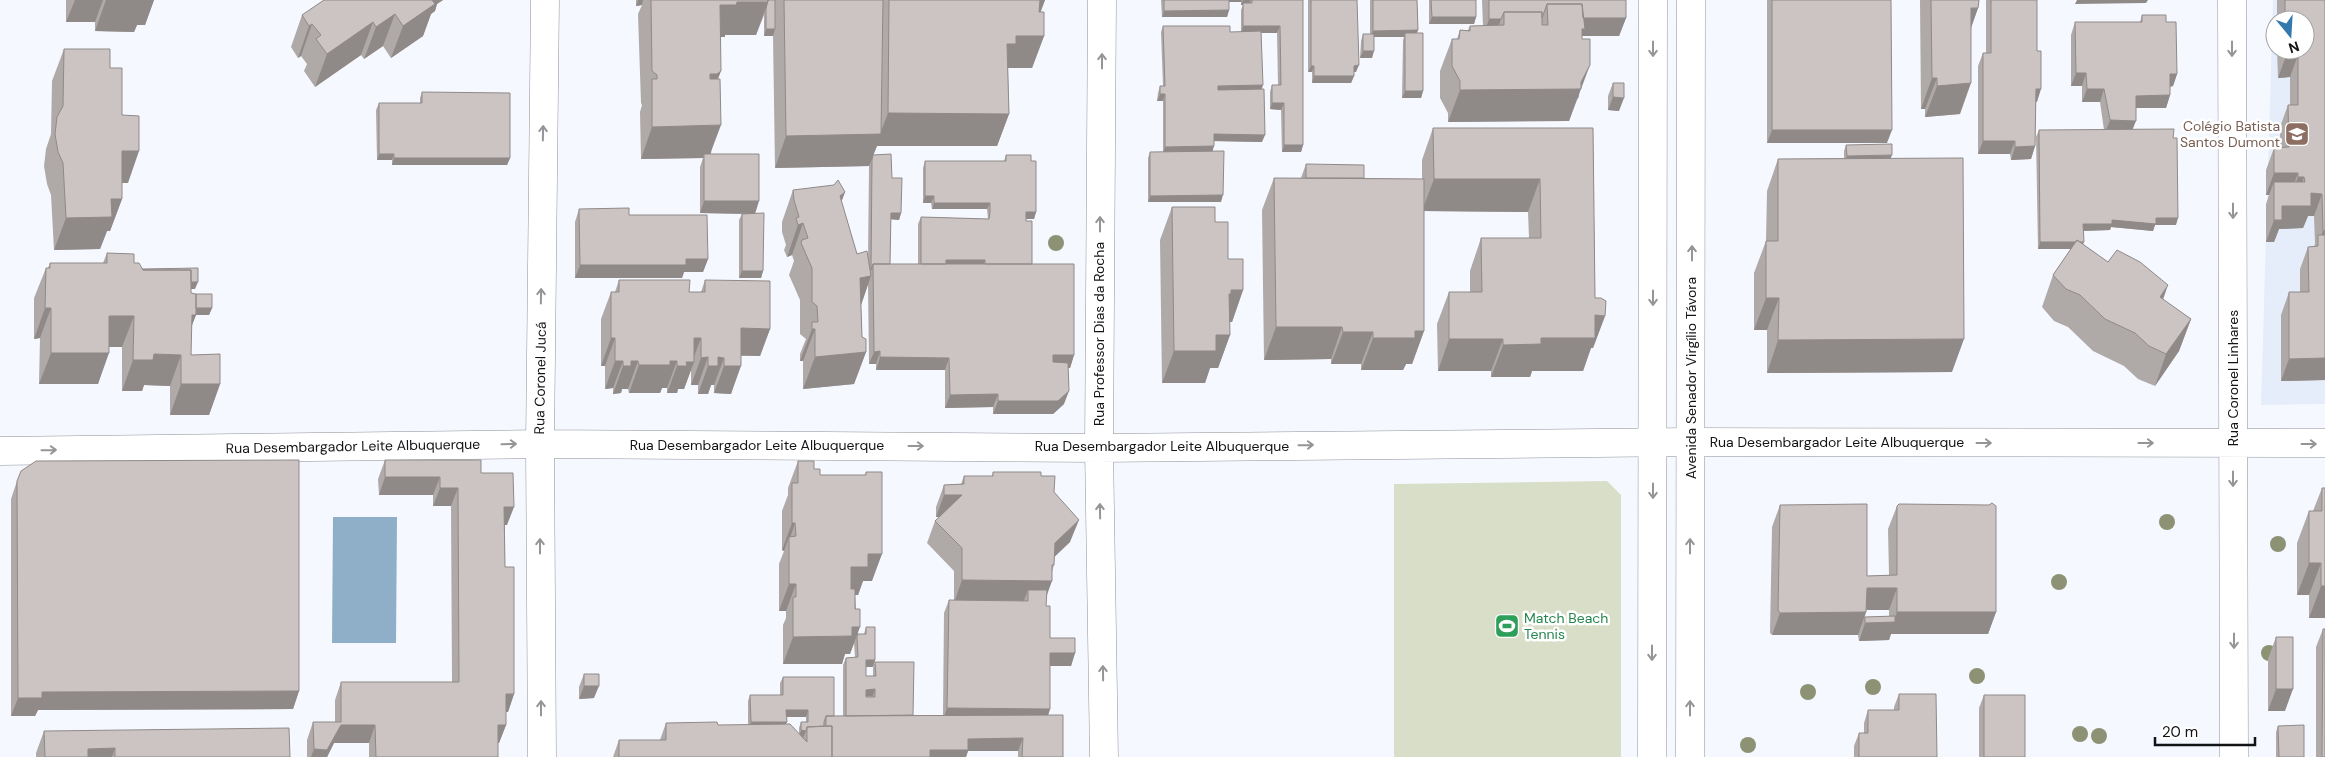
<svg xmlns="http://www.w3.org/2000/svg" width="2325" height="757" font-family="'DM Sans',sans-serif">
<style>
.built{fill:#e5edfa;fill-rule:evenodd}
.green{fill:#d8dec7}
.water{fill:#8fafc8}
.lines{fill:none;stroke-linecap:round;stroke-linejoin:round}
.street-casing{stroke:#8f9298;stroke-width:29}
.primary-casing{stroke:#8f9298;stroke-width:29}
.street{stroke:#fff;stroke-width:28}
.primary{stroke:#fff;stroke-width:28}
.tree{fill:#8c9273}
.wall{fill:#afa9a8;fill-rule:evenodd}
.shaded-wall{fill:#8f8988}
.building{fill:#ccc4c3;stroke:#8f8988;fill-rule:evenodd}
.oneway{stroke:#949596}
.labels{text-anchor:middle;stroke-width:5;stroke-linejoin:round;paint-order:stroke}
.education-label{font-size:14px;fill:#785e54;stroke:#fff;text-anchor:end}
.street-label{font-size:14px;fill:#121315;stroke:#fff}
.leisure-label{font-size:14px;fill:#27864d;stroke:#fff;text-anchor:start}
</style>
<rect width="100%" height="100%" fill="#f5f9ff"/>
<!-- built -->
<path class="built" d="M2273,0H2325V404L2261,405ZM2275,20H2305V50H2275Z"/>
<!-- green -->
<path class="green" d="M1607,481L1621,495V757H1394V484Z"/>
<!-- water -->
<path class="water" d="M333,517H397L396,643H332Z"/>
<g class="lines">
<defs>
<path id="street" d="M1102,0L1099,448L1104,757
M2232,0L2234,757
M0,451L540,444L1099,448L1690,442L2325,443
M542,757L540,444L545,0"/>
<path id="primary" d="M1652,757L1653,0
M1690,757L1691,0"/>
</defs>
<!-- street casing -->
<use href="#street" class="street-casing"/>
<!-- primary casing -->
<use href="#primary" class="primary-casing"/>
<!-- street -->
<use href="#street" class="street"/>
<!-- primary -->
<use href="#primary" class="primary"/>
</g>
<!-- trees -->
<g class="tree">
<circle cx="1056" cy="243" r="8"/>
<circle cx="2167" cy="522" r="8"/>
<circle cx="2278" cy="544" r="8"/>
<circle cx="2059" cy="582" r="8"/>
<circle cx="2269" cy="653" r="8"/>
<circle cx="1977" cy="676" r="8"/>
<circle cx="1873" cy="687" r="8"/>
<circle cx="1808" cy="692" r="8"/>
<circle cx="2080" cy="734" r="8"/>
<circle cx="2099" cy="736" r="8"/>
<circle cx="1748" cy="745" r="8"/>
</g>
<!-- wall -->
<path class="wall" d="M66,0H154L145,25H137L134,32L95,31V22H66Z
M324,0H443L437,4L435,11L431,14L423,36L391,58L383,46L364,59L361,55L315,87L304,71L307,64L301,56L298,58L291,47L302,15Z
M636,0H1045L1040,12L1044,36L1032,68H1008L1009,114L997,146H877L873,155L892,178L901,213L899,220L891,219L890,264H918V224L921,217L988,219L987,209H932L931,203H923V168L925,161H1004L1006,155L1036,212L1034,219H1026L1032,264L1074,355L1070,368H1068L1064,404L1053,414H993V407L945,408V370H876V364H869L868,284L861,305L862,337L866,352L854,384L803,389V361H800V354L806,339L800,334V300L789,275L794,261L792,255L787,257L784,250L786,245L782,232V222L793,190L845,192L841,202L857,254L868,260L869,166L775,168L773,35L764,36V15L756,35H725V37H720L718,79L711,154L755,213L763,271L761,278H739V220L742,214H745L700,213V167L703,158L641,159L640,112L642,105L641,103L638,14L642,5L636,6Z
M1161,0H1303V145L1301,152H1282L1281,110L1270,109V92L1272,85H1278L1277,33H1261L1262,142L1214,141L1212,151L1221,202H1148V158L1150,152H1163V101H1157L1158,93L1160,86H1163L1161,32L1163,26L1230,32H1241V10L1243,5H1241V2H1229V10L1227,17H1162Z
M1308,0H1357L1356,72H1354V76L1351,83H1312V72H1308Z
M1370,0H1417L1418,30L1417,33L1423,91L1421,98H1402L1403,40L1404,37H1374L1372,58H1360L1361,41L1363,34H1370Z
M1429,0H1476V17L1474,24H1429Z
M1482,0H1626V18L1619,36H1582L1579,97L1576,101L1569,121L1448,122V113L1440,98V71L1452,39H1457L1460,30H1468L1470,26H1483Z
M1767,0H1891L1887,143H1767Z
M1920,0H1979L1978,8L1971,28L1960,114L1925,117V109H1921Z
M1986,0H2037L2035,146L2031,159L2011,160L2010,154H1978V66L1983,53H1986Z
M2277,0H2325V380L2281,381V315L2289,292H2300V269L2308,247H2314L2315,244L2314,216H2308L2303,228L2279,229L2274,242H2266V204L2269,195H2266V170L2274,148H2280V127L2288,105H2290V77L2278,78L2277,50H2305V20H2277Z
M2142,15L2166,22L2177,74L2173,86L2170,87V95L2166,108H2136L2133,129L2173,138L2176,225H2155L2153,231L2111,227L2110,230L2083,231V245L2191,319L2179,351L2155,386L2138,379L2124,366L2093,351L2068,327L2054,321L2042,307L2053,275L2071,249H2038L2036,137L2039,130H2104L2100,102H2082V86H2071V35L2075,22H2140Z
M64,49L110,68L122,115L128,183H122V199L110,231H107L100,249L54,250L51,195L47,184L44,166L46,149L51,134L52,81Z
M1613,83L1619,111L1608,110V96Z
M422,92L510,158L507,165H392V160H377L376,110L379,103H420V98Z
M1433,128H1593L1595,298L1605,316L1593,348H1591L1583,371H1532L1530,377H1491V371H1438L1437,324L1449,292H1470V271L1481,238H1529L1528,212L1424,211V331L1412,364H1406L1403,370H1361V364H1331V359L1264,360L1262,210L1274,178H1301L1306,164L1364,178L1422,179V160Z
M1846,145L1891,158L1952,372L1767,373V330H1754V273L1766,241L1767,191L1778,159L1844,158V151Z
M1172,207L1215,222L1228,259L1243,290L1232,322H1229L1230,335L1218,368H1210L1205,383H1162L1160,240Z
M579,209L629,215L708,259L703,272H684L682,278H575V222Z
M107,253L134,263L142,269L195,289H191V293L212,308L209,315H196L191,327V355L220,384L209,415H170V386L144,385L142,391H122V347H109L98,384H39L40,338L34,339V298L46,268H48L50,263H103Z
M619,280L689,292H701L705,280L770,329L760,356H741L731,394L714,393V385H711L708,394H698V385H691V370L684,389H678L677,393H667V388H662L660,393H629L628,389H622L621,393L613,394V388L605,389V366H601V319L611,292H615Z
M385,460L481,473L507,525H505V567L514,694L508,712H506V725L499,743H498V757H369V743H334L327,757H307V740L313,722H335V700L341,682H452L451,506H433V495H379L378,479Z
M798,461L814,469L820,475H865L866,472L872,581H863L858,595H855L858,634H864L866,627L875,660L873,667H866V676H873V668L875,662L913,715H943L944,613L949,600H954V571L927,543L935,521L939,517H936V507L944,485L961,484L964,476H992L993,472L1041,476L1054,492L1070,542L1054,557V565L1052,572L1046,595V606L1050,638L1075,653L1071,666H1050V709L1048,715L1063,757H1018V751H968L966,757H613L619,740H660L666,723L718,725H748V701L750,695H780V683L783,677L834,716H843V665L846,658L855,657L854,643L850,654H845L842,664H783V625L786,618V611H779V564L784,551L782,550V511L788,495V488ZM787,717H806V722H801L799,728V734L786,724Z
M17,481L299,691L293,709L38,710L35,716H11V499Z
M2322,488H2325V618H2309V595H2297V543L2309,511H2313Z
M1780,505L1867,576L1889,575L1888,529L1897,506L1996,612L1988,634H1891L1889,640L1859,641L1858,635H1772L1770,633L1772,527ZM1866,610H1889V616L1865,617Z
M2323,629L2325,757H2316V647Z
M2276,637L2285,711H2268V659Z
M584,674L594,698L579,699V687Z
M1899,694L1937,757H1854V746L1859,733H1864V723L1868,710H1894V707Z
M1984,695L2025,757H1979V708Z
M2278,726L2304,757H2276V732Z
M44,731L290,757H36V753Z"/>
<!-- shaded-wall -->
<path class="shaded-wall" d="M75,0H103L95,22H66Z
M106,0H154L145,25H137L134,32L95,31Z
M424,0H443L437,4L435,11L431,14L423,36L391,58L403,26Z
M638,0H643L642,5L636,6Z
M1036,0H1045L1037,22Z
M1227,0H1242L1241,2H1227Z
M1243,0H1251L1249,5L1243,3V5H1241Z
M2077,0H2148L2146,3L2075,4Z
M737,2H768L756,35H725V37H708L720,5Z
M1971,8H1978L1967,39Z
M1229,10L1227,17H1162L1164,11Z
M395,14L383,46L364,59L376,27Z
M1432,17H1476L1474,24H1429Z
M1547,18H1626L1619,36H1582L1548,25Z
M1489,19H1501L1495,37H1483Z
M373,22L361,55L315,87L327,54Z
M312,24L301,56L298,58L309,26Z
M1243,26H1280L1277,33H1241Z
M766,29H775L773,36H764Z
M1418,30L1415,37L1405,33L1404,37H1370L1373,31Z
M1016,36H1044L1032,68H1007V44Z
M1363,51H1374L1372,58H1360Z
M2298,55L2290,77L2278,78L2286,56Z
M1359,65L1356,72H1352L1354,66Z
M1590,65L1569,121L1448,122L1460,90L1581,82Z
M1311,66H1314L1312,72H1308Z
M721,71L709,103L710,74Z
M2076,73H2086L2082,86H2071Z
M2170,74H2177L2173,86L2166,87Z
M1314,76H1354L1351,83H1312Z
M1932,78H1937L1925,109H1921Z
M1971,83L1960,114L1925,117L1937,86Z
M1263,85L1261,92L1215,93L1218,86Z
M2036,89H2041L2037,102H2031Z
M2087,89H2104L2100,102H2082Z
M1405,91H1423L1421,98H1402Z
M1160,94H1165L1163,101H1157Z
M2170,95L2166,108H2131L2136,96Z
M1613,97L1624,98L1619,111L1608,110Z
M1272,103H1284L1281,110L1270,109Z
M888,113L1009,114L997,146H877L869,166L775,168L786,136L880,134Z
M2110,120L2136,121L2131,133H2105Z
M721,125L709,157L704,154L703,158L641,159L652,127Z
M1772,130H1892L1887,143H1767Z
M1214,134L1265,135L1262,142L1211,141Z
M1983,141H2015L2010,154H1978Z
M1284,145H1303L1301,152H1282Z
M1214,146L1212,153H1163L1165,147Z
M2035,146L2031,159L2011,160L2015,147Z
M122,151H139L128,183H110Z
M379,154H394L392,160H377Z
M1892,155L1889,162H1844L1847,156Z
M394,158H510L507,165H392Z
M2274,173H2298L2290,195L2274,182L2269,195H2266Z
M2298,177H2304L2296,199H2290Z
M1434,179H1540L1528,212L1422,211Z
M845,192L833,225L840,196Z
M2311,193L2322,194L2314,216H2308L2303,228L2279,229L2274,242H2266L2274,220L2282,206Z
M1223,195L1221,202H1148L1150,196Z
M925,196H934L931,203H923Z
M111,199H122L110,231H107L100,249L54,250L66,218Z
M704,201H759L755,214L700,213Z
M934,203H990L987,209H932Z
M1026,212H1036L1034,219H1024Z
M891,213H901L899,220L888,219Z
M2156,218H2178L2176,225H2155L2153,231L2111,227L2110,230L2081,231L2083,224L2112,220Z
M803,223L792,255L787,257L798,225Z
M2323,231H2325V253L2318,246V244Z
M2040,242H2084L2081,249H2038Z
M686,259H708L703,272H684L682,278H575L580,265Z
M946,260H985L983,267H944Z
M742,271H763L761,278H739Z
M871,276L860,308V278Z
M198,282L195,289L128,290L130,283Z
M2168,285L2157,317L2160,297Z
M1231,290H1243L1232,322H1221L1229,294Z
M1766,298H1779L1767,330H1754Z
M45,308H51L40,338L34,339Z
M187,308H212L209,315H185Z
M192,315H196L184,346Z
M1595,315L1605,316L1593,348H1591L1583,371H1532L1530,377H1491L1503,345L1541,338Z
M109,316H134L122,347H97Z
M2191,319L2179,351L2155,386L2166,354Z
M1276,327H1342L1331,359L1264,360Z
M741,328L770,329L760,356L731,355Z
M812,329H815L803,361H800Z
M1415,331H1424L1412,364H1406L1403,370H1361L1373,338Z
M1343,332H1373L1361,364H1331Z
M1216,335H1230L1218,368H1210L1205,383H1162L1174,351Z
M611,338H615L605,366H601Z
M694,338H701L692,362H694L684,389H678L677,393H667L677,366Z
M1449,339H1503L1491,371H1438Z
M1964,339L1952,372L1767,373L1778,340Z
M880,351L876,364H869L874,352Z
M866,352L854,384L803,389L815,357Z
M51,353H109L98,384H39Z
M154,354L181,355L170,386L144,385L142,391H122L133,360Z
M1053,355H1074L1070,368H1048Z
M708,357L698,385H691L701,358Z
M718,357L724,358L714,385H711L708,394H698L708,366Z
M880,357L949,358L945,370H876Z
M2325,358V380L2281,381L2289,359Z
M615,361H623L613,388L605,389Z
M631,361H638L628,389H622L621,393L613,394L623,366Z
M670,361H677L667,388H662L660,393H629L639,365Z
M724,366H741L731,394L714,393Z
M181,384H220L209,415H170Z
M1069,391L1064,404L1053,414H993L998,401Z
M998,394L993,407L945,408L950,395Z
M385,477H440L433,495H379Z
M440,488H458L451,506H433Z
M944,495H962L954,517H936Z
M504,507H514L507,525H498Z
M1079,520L1070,542L1046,565L1055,543Z
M792,523H795L789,541V537L784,551L782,550Z
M868,554H882L872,581H863L858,595H841L851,567Z
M2309,563H2321L2309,595H2297Z
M962,580L1052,581L1044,603L1028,601V590L1023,603H954Z
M789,584H796L786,611H779Z
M2321,586H2325V618H2309Z
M1867,588H1897L1889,610H1858Z
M1866,612L1858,635H1772L1780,613Z
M1897,612H1996L1988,634H1891L1889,640L1859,641L1865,623L1893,622Z
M852,627H860L850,654H845L842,664H783L793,637Z
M1050,653H1075L1071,666H1046Z
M866,660H875L873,667H863Z
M584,686H599L594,698L579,699Z
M875,689L873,696H864L866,690Z
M2276,689H2293L2285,711H2268Z
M299,691L293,709L38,710L35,716H11L18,698L42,692Z
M506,694H514L508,712H499Z
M947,708L1050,709L1046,722L943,720Z
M786,710H808L806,717H784Z
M751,722H787L784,728L748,729Z
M341,725H375L369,743H334L327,757H311L314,749Z
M498,725H506L499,743H491Z
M801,730L806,731L803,738L799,737Z
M1023,738L1018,751H968L966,757H927L930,750L968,739Z
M115,748L112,757H85L88,749Z"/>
<!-- building -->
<path class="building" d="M324,0H432L435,4L403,26L395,14L376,27L373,22L327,54L316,39L321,35L312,24L309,26L302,15Z
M651,0H768V2H737L736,5H720L721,71L717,74H710V79H720L721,125L652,127V79H657V75L652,71Z
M768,0H775V29H766V9Z
M784,0H883L881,134L786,136Z
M889,0H1040L1039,12H1044V36H1016V44H1007L1009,114L888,113Z
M1164,0H1229V10L1164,11Z
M1252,0H1303V145H1284V103H1272V85H1281L1280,26H1243V3H1252Z
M1311,0H1357L1359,65L1354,66V76H1314V66H1311Z
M1373,0H1417L1418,30L1373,31Z
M1431,0H1476V17H1432Z
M1489,0H1626V18H1583L1582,4H1547L1542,18V12H1504L1501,19H1489Z
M1772,0H1891L1892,130H1772Z
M1931,0H1979L1978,8H1971V83L1937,86V78H1932Z
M1991,0H2037V51H2041V89H2036L2035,146L2015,147V141H1983V53H1991Z
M2285,0H2325V231H2323L2322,194L2311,193V206H2282V220H2274V182H2305L2304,177H2298V173H2274V148L2289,147L2288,105H2298V55L2286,56V50H2305V20H2285Z
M1547,4H1582L1585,29H1582V39H1590V65L1581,82V89L1460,90V81L1452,66V39H1459L1460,30L1470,31V26L1504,25V12H1542V25H1548Z
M2142,15H2166V22H2176L2177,74H2170V95L2136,96V121L2110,120L2104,89H2087L2086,73H2076L2075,22H2142Z
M1163,26H1230V32L1261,31L1263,85L1218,86V90L1264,89L1265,135L1214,134V146L1165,147V94H1160V86H1165Z
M1405,33H1423V91H1405Z
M1363,34H1374V51H1363Z
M64,49H110V68H122V115L139,116V151H122V199H111L112,217L66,218L63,163L58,152L55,134L57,117L63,106Z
M1613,83H1624V98L1613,97Z
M422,92L510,93V158H394V154H379V103H422Z
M1433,128H1593L1595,298H1601L1606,301L1605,316L1595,315V338H1541V344L1503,345V339H1449V292H1482L1481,238H1541L1540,179H1434Z
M2174,129L2173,138H2177L2178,218H2156V224L2112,220V224H2083L2084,242H2080L2077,240L2076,242H2040L2039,130Z
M1892,144V155L1847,156L1846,145Z
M1224,151L1223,195L1150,196V152Z
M704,154H759V201H704Z
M891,154L892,178H902L901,213H891L890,264H873L871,270L872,160L873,155Z
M1006,155H1031V161H1036V212H1026V221H1032V264H985V260H946V264H921V217L989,219L990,212V203H934V196H925V161H1006Z
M1963,158L1964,339L1778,340L1779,298H1766V241H1778V159Z
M1306,164L1364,165V178H1306Z
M1274,178L1424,179V331H1415V338H1373V332H1343L1342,327H1276Z
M838,180L845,192L840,196L857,254L867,251L871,276L860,278L862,337L866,339V352L815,357V329H812V322H818L817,306L812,302V268L801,243L802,240L808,238L803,223L798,225L796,218L799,217L794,200L793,190L834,185Z
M1172,207H1215V222H1228V259H1243V290H1231V294H1229L1230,335H1216V351H1174Z
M629,208V215H707L708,259H686V265H580L579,209Z
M764,213L763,271H742V214Z
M2318,235H2325V358L2289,359V292H2309L2308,247L2318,246Z
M2077,240L2108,262L2117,250L2140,262L2168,285L2160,297L2191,319L2166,354L2149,346L2135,333L2105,319L2080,295L2066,289L2053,275Z
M107,253L134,254V263H139L143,270H191V293L196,294V315H192L191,355L220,354V384H181V355L154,354L153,360H133L134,316H109V353H51V308H45L46,268H50V263H107Z
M873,264H1074V355H1053V362L1068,363L1069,391L1058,401H998V394L950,395L949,358L880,357V351L874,352Z
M198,268V282H191V270H143L142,269Z
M619,280H690L689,292H705V280L770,281V329L741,328V366H724V358L718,357V366H708V357L701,358V338H694V362H686L687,366H677V361H670V365H639L638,361H631V366H623V361H615V338H611V292H619Z
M196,294H212V308H196Z
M299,460V691L42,692V698H18L17,481L21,471L36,461Z
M385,460H481V473H513L514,507H504L505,567H514V694H506V725H498V757H376L375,725H341L327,750L314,749L313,722H341V682H459L458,488H440V477H385Z
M798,461H814V469H820V475H866V472H882V554H868V567H851V589H855V609H860V627H852V636L793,637V597H796V584H789V537L796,536L795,523H792V483H798Z
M993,472H1041V476H1055L1054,492L1079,520L1055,543L1054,565H1052V581L962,580V548L935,521L962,495H944V485L964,484V476H993Z
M2322,488H2325V586H2321V563H2309V511H2322Z
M1992,503L1996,506V612H1897V588H1867L1866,612L1780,613L1778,610L1780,505L1867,504V576L1897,575V506L1899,504L1989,505Z
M1028,590H1047L1046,606H1050V638H1075V653H1050V709L947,708L949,600L1028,601Z
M1895,616V622L1865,623V617Z
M866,627H875V660H866V676H876L875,662H914L913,715L846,716V658L858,657L857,636L858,634H866ZM875,689V697H866V690Z
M2323,629H2325V757H2322Z
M2276,637H2293V689H2276Z
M584,674H599V686H584Z
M783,677H834V716H826L824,722V726L807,727L806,731L801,730V722H808V710H786L787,722H751L750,695H783Z
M1899,694H1936L1937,757H1859V733H1868V710H1899Z
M1984,695H2025V757H1984Z
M1063,715V757H1022L1023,738L968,739V750H930V757H832V726H826V716Z
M717,722L718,725L790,724L807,742V727L832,726V757H619V740H666V723Z
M2304,725V757H2279L2278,726Z
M289,728L290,757H115V748L88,749V757H45L44,731Z"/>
<!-- one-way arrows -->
<defs><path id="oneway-shaft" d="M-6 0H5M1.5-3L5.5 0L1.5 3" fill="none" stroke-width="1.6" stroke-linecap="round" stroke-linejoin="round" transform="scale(1.25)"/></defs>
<g class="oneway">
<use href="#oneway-shaft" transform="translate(1653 49) rotate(90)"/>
<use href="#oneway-shaft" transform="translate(2232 49) rotate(90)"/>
<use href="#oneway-shaft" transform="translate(1102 61) rotate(-90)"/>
<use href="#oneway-shaft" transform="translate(543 133) rotate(-89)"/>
<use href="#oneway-shaft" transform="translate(2233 211) rotate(90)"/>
<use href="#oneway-shaft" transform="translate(1100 224) rotate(-90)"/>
<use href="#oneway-shaft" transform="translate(1692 253) rotate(-90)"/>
<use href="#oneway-shaft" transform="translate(541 296) rotate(-89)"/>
<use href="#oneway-shaft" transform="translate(1653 298) rotate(90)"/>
<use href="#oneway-shaft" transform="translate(1984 443)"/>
<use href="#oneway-shaft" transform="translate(2146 443)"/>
<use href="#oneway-shaft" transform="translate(509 444) rotate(-1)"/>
<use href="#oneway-shaft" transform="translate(2309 444)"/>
<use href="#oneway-shaft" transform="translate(1306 445) rotate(-1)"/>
<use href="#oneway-shaft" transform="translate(916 446)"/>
<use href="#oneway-shaft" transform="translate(49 450) rotate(-1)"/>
<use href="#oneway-shaft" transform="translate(2233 479) rotate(90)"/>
<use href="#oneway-shaft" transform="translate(1653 491) rotate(90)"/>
<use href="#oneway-shaft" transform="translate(1100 511) rotate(-91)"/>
<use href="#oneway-shaft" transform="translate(540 546) rotate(-90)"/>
<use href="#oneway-shaft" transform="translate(1690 546) rotate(-90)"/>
<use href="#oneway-shaft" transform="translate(2234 641) rotate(90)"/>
<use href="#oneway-shaft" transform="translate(1652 653) rotate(90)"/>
<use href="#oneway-shaft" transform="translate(1103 673) rotate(-91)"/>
<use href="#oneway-shaft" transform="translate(541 708) rotate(-90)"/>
<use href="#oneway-shaft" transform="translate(1690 708) rotate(-90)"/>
</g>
<!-- icons -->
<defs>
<symbol id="school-square" viewBox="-11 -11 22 22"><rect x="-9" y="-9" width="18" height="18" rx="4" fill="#8d6e63" stroke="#fff"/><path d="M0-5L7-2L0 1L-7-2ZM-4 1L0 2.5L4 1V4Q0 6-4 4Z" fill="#fff"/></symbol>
<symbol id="stadium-square" viewBox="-11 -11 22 22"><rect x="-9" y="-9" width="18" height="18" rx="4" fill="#2e9e5b" stroke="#fff"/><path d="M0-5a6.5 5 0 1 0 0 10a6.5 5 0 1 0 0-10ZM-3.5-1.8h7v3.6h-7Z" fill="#fff"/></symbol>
</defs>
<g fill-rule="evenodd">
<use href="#school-square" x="2283" y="120" width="28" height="28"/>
<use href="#stadium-square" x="1493" y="612" width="28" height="28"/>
</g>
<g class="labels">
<!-- education labels -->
<g class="education-label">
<text x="2280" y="131">Colégio Batista<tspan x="2280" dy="16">Santos Dumont</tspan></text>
</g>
<!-- street labels -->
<g class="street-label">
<text transform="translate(1099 334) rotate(-90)" y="5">Rua Professor Dias da Rocha</text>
<text transform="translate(540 378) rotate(-89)" y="5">Rua Coronel Jucá</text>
<text transform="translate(1691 378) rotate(-90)" y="5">Avenida Senador Virgílio Távora</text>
<text transform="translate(2233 378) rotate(-90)" y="5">Rua Coronel Linhares</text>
<text x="1837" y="447">Rua Desembargador Leite Albuquerque</text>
<text x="757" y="450">Rua Desembargador Leite Albuquerque</text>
<text transform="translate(353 446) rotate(-1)" y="5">Rua Desembargador Leite Albuquerque</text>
<text x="1162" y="451">Rua Desembargador Leite Albuquerque</text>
</g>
<!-- leisure labels -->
<g class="leisure-label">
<text x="1524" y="623">Match Beach<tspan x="1524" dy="16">Tennis</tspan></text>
</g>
</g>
<!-- north arrow -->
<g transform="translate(2290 35) rotate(162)"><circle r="24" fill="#ffffff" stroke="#a0a1a1"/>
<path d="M0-4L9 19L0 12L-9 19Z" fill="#3479ae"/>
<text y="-8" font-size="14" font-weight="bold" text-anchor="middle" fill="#121315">N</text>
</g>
<!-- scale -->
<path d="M2155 737v8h100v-8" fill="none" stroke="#121315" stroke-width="2.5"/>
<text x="2162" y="737" font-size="15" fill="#121315" stroke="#ffffff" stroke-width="4" paint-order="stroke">20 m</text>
</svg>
